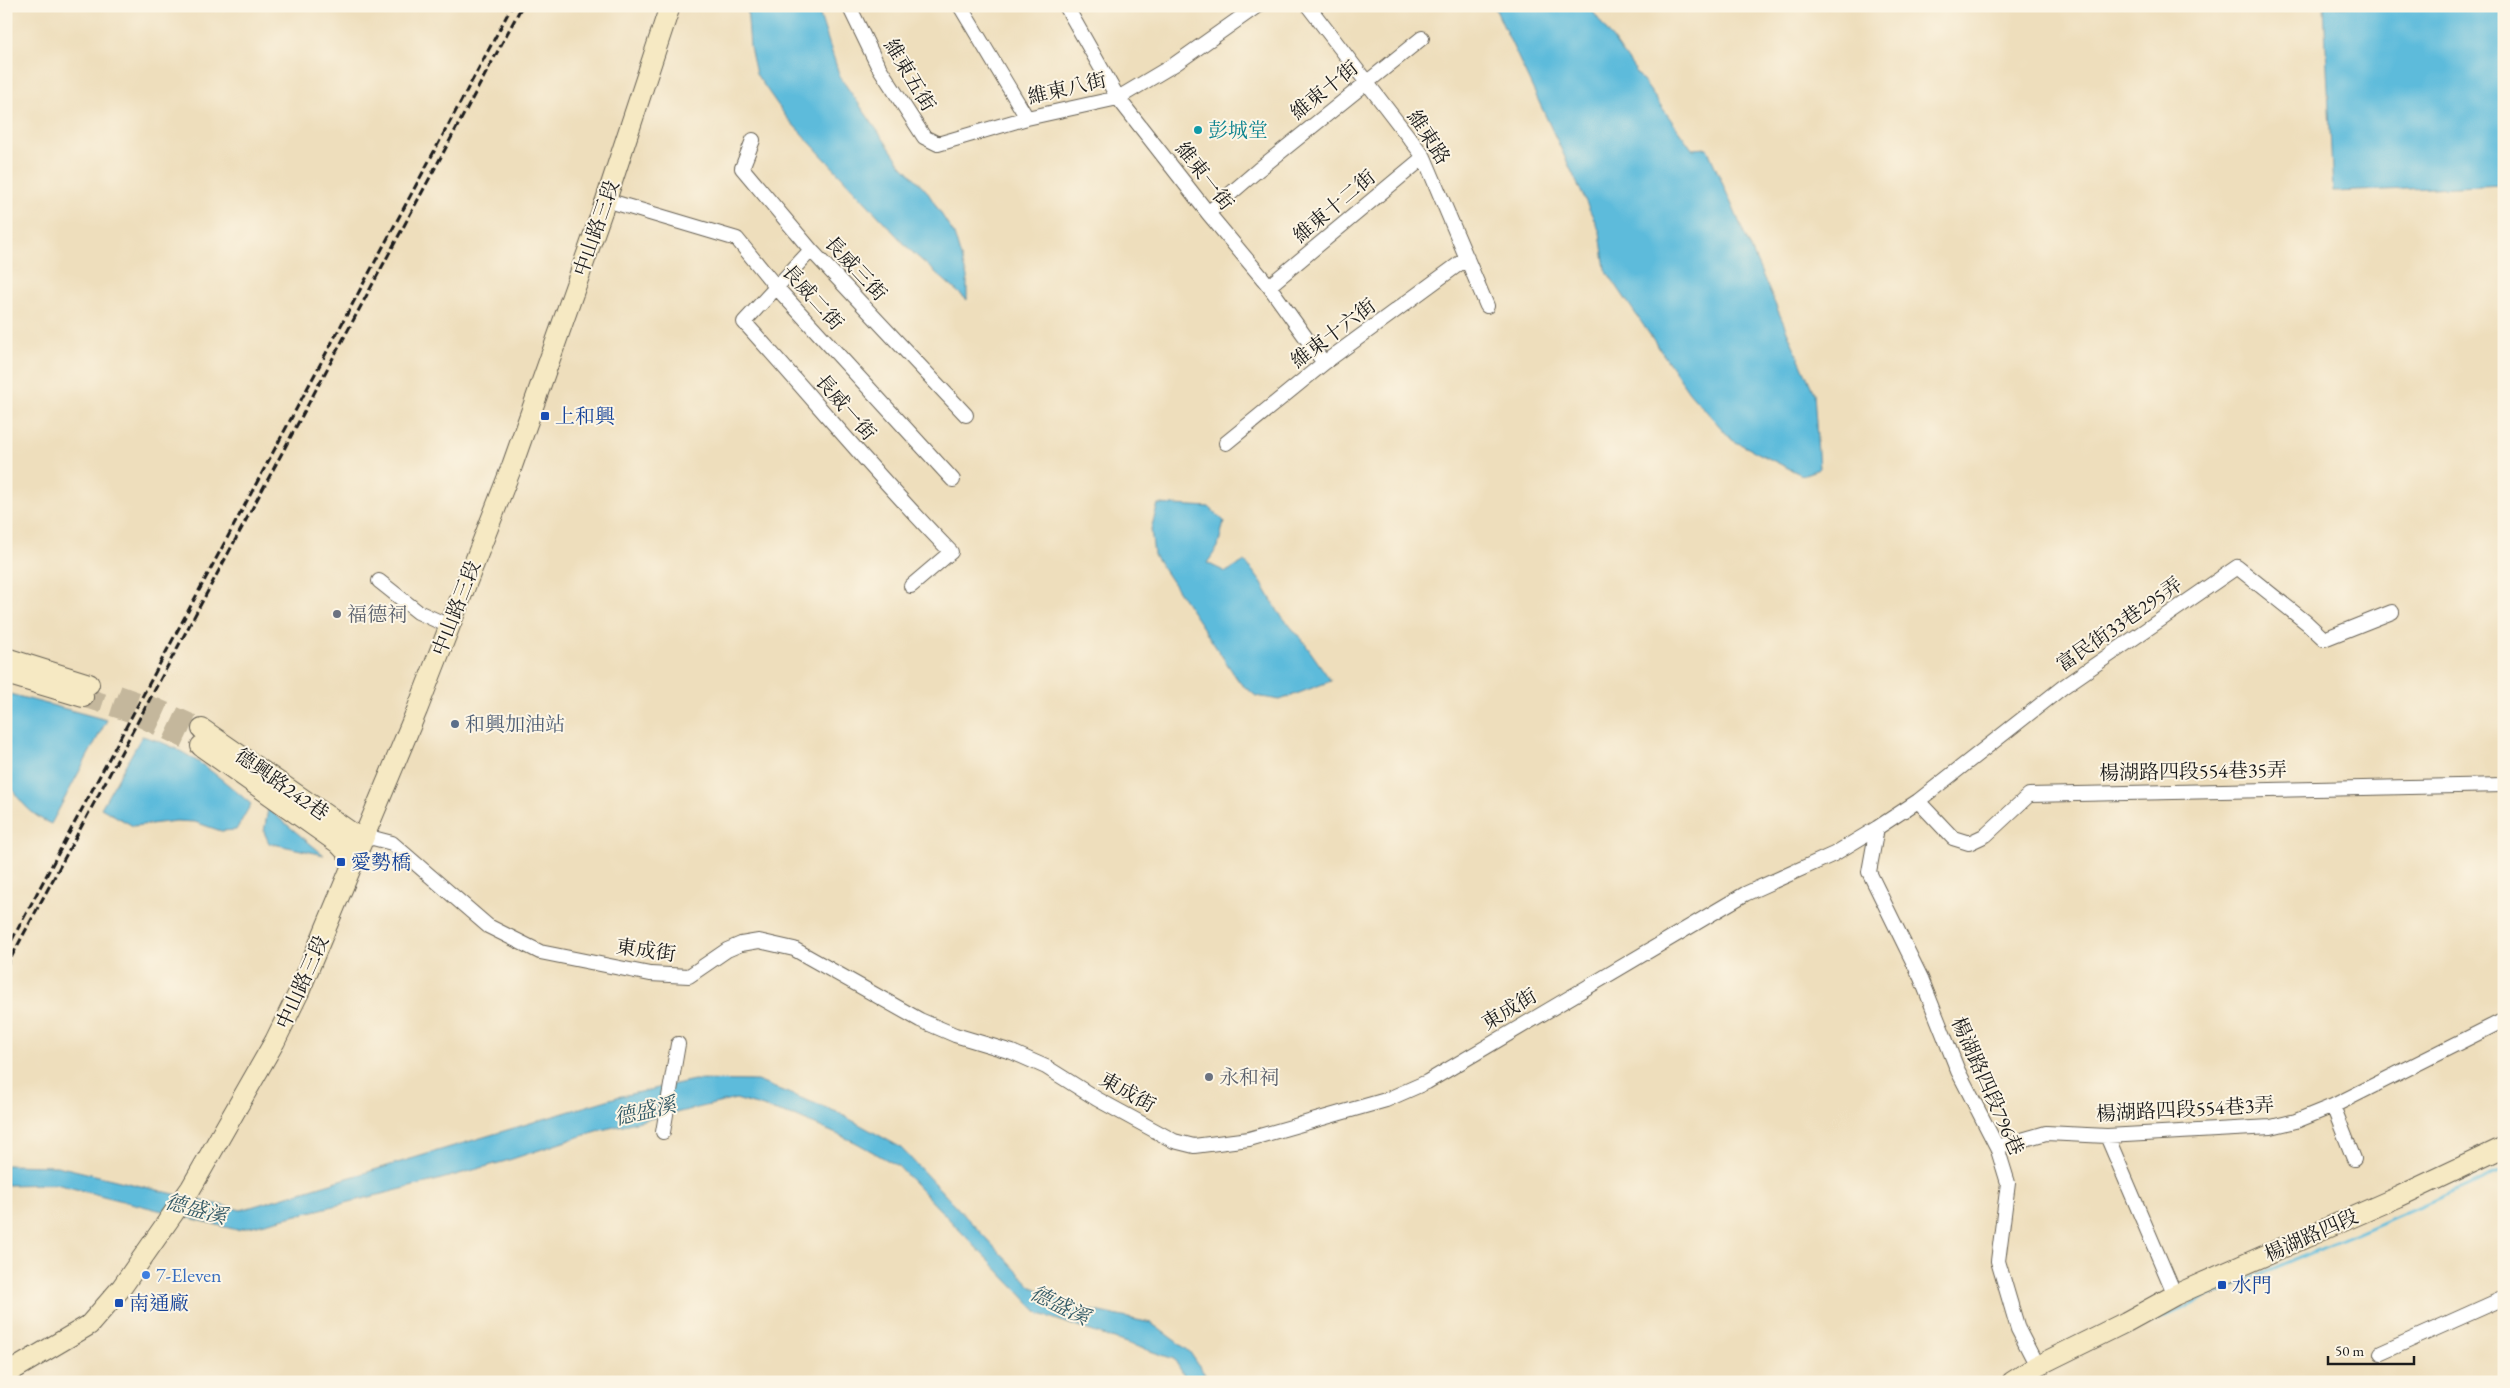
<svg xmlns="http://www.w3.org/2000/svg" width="2510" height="1388" font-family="'EB Garamond','Noto Serif TC',serif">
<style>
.water{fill:#5dbbdb;stroke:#3c6c7c}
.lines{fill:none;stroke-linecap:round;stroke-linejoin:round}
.stream{stroke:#5dbbdb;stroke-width:3}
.secondary-tunnel{stroke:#c4b79c;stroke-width:20;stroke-dasharray:20 10;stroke-linecap:butt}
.street-casing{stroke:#666054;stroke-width:16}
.secondary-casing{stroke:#666054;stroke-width:22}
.street{stroke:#fff;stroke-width:14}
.secondary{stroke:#f6e9c3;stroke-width:20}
.rail{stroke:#1c1c1c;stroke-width:3;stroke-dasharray:8 4;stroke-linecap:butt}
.culture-dot{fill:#0f9aa8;stroke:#fcf5e5;stroke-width:2}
.transit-dot{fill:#1a4fb4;stroke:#fcf5e5;stroke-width:2}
.worship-dot{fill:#6b7280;stroke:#fcf5e5;stroke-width:2}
.service-dot{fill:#5c6f8a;stroke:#fcf5e5;stroke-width:2}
.shop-dot{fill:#3f7fe0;stroke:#fcf5e5;stroke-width:2}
.labels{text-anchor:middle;stroke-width:4;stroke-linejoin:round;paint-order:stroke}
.street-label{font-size:20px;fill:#1c1c1c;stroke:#fcf5e5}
.culture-label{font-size:20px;fill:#0d838f;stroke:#fcf5e5;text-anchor:start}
.transit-label{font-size:20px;fill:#164399;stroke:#fcf5e5;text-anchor:start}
.worship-label{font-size:20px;fill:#5b616d;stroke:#fcf5e5;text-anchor:start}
.service-label{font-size:20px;fill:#4e5e75;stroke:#fcf5e5;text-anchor:start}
.shop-label{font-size:20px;fill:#366cbe;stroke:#fcf5e5;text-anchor:start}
.water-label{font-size:21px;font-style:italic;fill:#365c68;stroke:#fcf5e5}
</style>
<rect width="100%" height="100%" fill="#fcf5e5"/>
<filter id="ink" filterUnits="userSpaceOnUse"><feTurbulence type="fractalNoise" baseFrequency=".02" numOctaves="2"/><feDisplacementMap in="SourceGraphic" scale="10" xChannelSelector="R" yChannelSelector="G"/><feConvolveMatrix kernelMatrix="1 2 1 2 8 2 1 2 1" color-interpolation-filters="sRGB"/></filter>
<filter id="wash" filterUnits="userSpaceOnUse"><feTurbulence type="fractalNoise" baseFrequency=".0096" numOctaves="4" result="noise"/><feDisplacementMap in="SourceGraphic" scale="20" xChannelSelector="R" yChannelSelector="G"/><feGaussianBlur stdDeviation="1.12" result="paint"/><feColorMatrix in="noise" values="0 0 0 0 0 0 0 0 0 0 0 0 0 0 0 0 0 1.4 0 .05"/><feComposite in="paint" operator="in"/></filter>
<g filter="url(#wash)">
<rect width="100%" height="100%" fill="#eedebc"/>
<!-- water -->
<path class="water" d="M747,6H817L840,77L900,163L926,190L954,234L967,277V300L911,251L787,118L756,74L750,47Z
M1494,6H1589L1692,149L1707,148L1814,393L1819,469L1802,475L1732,440L1689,392L1605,269L1600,232Z
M2324,6H2504V185L2333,192Z
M1158,504L1209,507L1224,521L1218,547L1207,563L1226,572L1245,561L1261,582L1279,613L1303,641L1331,681L1280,700L1256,696L1240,683L1154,555L1151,529Z
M6,693L107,720L51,824C32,816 15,798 7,778C3,767 6,709 6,693Z
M142,736C186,747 218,776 251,804L236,830L221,831L195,822L176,821L133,826L101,808Z
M268,809L324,855L269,843L264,832Z
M694,1080L757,1081L837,1112L900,1147L1032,1287L1081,1308L1151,1323L1189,1351L1210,1382H1188L1174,1359L1040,1314L898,1166L855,1142L797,1117L736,1099L597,1131L506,1161L434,1181L237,1230L56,1184L6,1185V1165L57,1166L241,1210L617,1097Z"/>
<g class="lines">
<!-- stream -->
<path class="stream" d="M2123,1334L2504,1170"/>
</g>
</g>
<g filter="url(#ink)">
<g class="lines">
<!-- secondary-tunnel -->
<path class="secondary-tunnel" d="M118,695L158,709L202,729
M84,697L130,712L201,746"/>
<defs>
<path id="street" d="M849,6L877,64L924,137L938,144L1027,118L1118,98L1175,64L1257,6
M960,6L1027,118
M1066,6L1118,98L1208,213L1269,286L1324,363
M1308,6L1424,157L1487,306
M753,140L742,168L811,250L966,415
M606,200L737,239L777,288L953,480
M1208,213L1258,170L1422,38
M811,250L744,322C813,398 878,478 951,552L911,586
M1269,286L1424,157
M1226,443L1324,363L1467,258
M379,581L418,612L449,626
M1918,801L1953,838L1969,843L1986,835L2029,795L2504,785
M1877,828L1869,872L1921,978L1958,1071L1997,1147L2008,1183L1998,1261L2018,1329L2037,1366
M362,840L373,838L392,843L488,926L540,952L650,974L689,976L727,950L741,944L759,941L794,949L920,1020L955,1035L1012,1052L1046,1067L1097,1099L1174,1141L1194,1146L1249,1139L1386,1100L1427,1082L1745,894L1834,854L1877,828L1918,801L2063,687L2237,567L2307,623L2324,639L2392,612
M2333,1106L2354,1159
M663,1132L678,1044
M2107,1136L2175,1295
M1997,1147L2046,1133L2107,1136L2271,1127L2296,1121L2333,1106L2504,1020
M2381,1353L2504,1298"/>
<path id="secondary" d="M6,658L89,684
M6,674L83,697
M202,729L362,840
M201,746L338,843L354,860
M6,1374L89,1325L122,1287L191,1188L275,1041L299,992L417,710L512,466L606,200L670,6
M2012,1382L2037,1366L2126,1322L2175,1295L2398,1197L2504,1147"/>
</defs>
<!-- street casing -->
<use href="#street" class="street-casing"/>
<!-- secondary casing -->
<use href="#secondary" class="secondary-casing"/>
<!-- street -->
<use href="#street" class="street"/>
<!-- secondary -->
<use href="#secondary" class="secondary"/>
<!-- rail -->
<path class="rail" d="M6,951L512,6
M6,967L522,6"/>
</g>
</g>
<!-- markers -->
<circle class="culture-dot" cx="1198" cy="130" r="5"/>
<g class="transit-dot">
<rect x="540" y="411" width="10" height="10" rx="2.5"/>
<rect x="336" y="857" width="10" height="10" rx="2.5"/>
<rect x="2217" y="1280" width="10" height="10" rx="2.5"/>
<rect x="114" y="1298" width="10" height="10" rx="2.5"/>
</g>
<g class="worship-dot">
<circle cx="337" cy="614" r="5"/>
<circle cx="1209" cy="1077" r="5"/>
</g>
<circle class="service-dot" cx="455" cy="724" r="5"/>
<circle class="shop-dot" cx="146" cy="1275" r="5"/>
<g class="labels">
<!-- street labels -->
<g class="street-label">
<text transform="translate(910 75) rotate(59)" y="7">維東五街</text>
<text transform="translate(1067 88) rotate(-13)" y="7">維東八街</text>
<text transform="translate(1324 90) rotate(-39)" y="7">維東十街</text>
<text transform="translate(1429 137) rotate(57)" y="7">維東路</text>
<text transform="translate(1205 176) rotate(52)" y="7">維東一街</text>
<text transform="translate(1334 206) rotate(-40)" y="7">維東十二街</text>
<text transform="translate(596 228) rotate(-71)" y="7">中山路三段</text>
<text transform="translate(856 268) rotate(47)" y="7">長威三街</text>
<text transform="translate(813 297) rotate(48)" y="7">長威二街</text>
<text transform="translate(1333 333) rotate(-37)" y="7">維東十六街</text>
<text transform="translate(846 407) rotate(49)" y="7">長威一街</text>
<text transform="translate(456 608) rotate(-69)" y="7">中山路三段</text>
<text transform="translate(2119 624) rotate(-35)" y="7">富民街33巷295弄</text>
<text transform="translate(2193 771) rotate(-1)" y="7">楊湖路四段554巷35弄</text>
<text transform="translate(282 784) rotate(35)" y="7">德興路242巷</text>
<text transform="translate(646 950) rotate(8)" y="7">東成街</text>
<text transform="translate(302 982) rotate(-66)" y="7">中山路三段</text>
<text transform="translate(1509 1009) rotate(-31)" y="7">東成街</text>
<text transform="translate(1988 1086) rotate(66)" y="7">楊湖路四段796巷</text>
<text transform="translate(1128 1092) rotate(29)" y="7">東成街</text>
<text transform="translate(2185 1109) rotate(-3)" y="7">楊湖路四段554巷3弄</text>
<text transform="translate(2311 1235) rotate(-24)" y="7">楊湖路四段</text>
</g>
<!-- culture labels -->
<g class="culture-label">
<text x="1208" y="137">彭城堂</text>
</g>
<!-- transit labels -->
<g class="transit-label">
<text x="555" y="423">上和興</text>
<text x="351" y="869">愛勢橋</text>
<text x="2232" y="1292">水門</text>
<text x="129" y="1310">南通廠</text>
</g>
<!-- worship labels -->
<g class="worship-label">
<text x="347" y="621">福德祠</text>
<text x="1219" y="1084">永和祠</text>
</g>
<!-- service labels -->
<g class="service-label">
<text x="465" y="731">和興加油站</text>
</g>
<!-- shop labels -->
<g class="shop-label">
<text x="156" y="1282">7-Eleven</text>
</g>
<!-- water labels -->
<g class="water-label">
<text transform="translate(645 1111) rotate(-13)" y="7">德盛溪</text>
<text transform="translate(196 1209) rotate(15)" y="7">德盛溪</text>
<text transform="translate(1060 1305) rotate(26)" y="7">德盛溪</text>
</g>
</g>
<!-- margin -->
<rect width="2510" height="1388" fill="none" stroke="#fcf5e5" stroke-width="25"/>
<!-- scale -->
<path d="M2328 1356v8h86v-8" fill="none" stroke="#1c1c1c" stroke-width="2.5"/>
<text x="2335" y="1356" font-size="15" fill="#1c1c1c" stroke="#fcf5e5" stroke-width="4" paint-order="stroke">50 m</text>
</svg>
